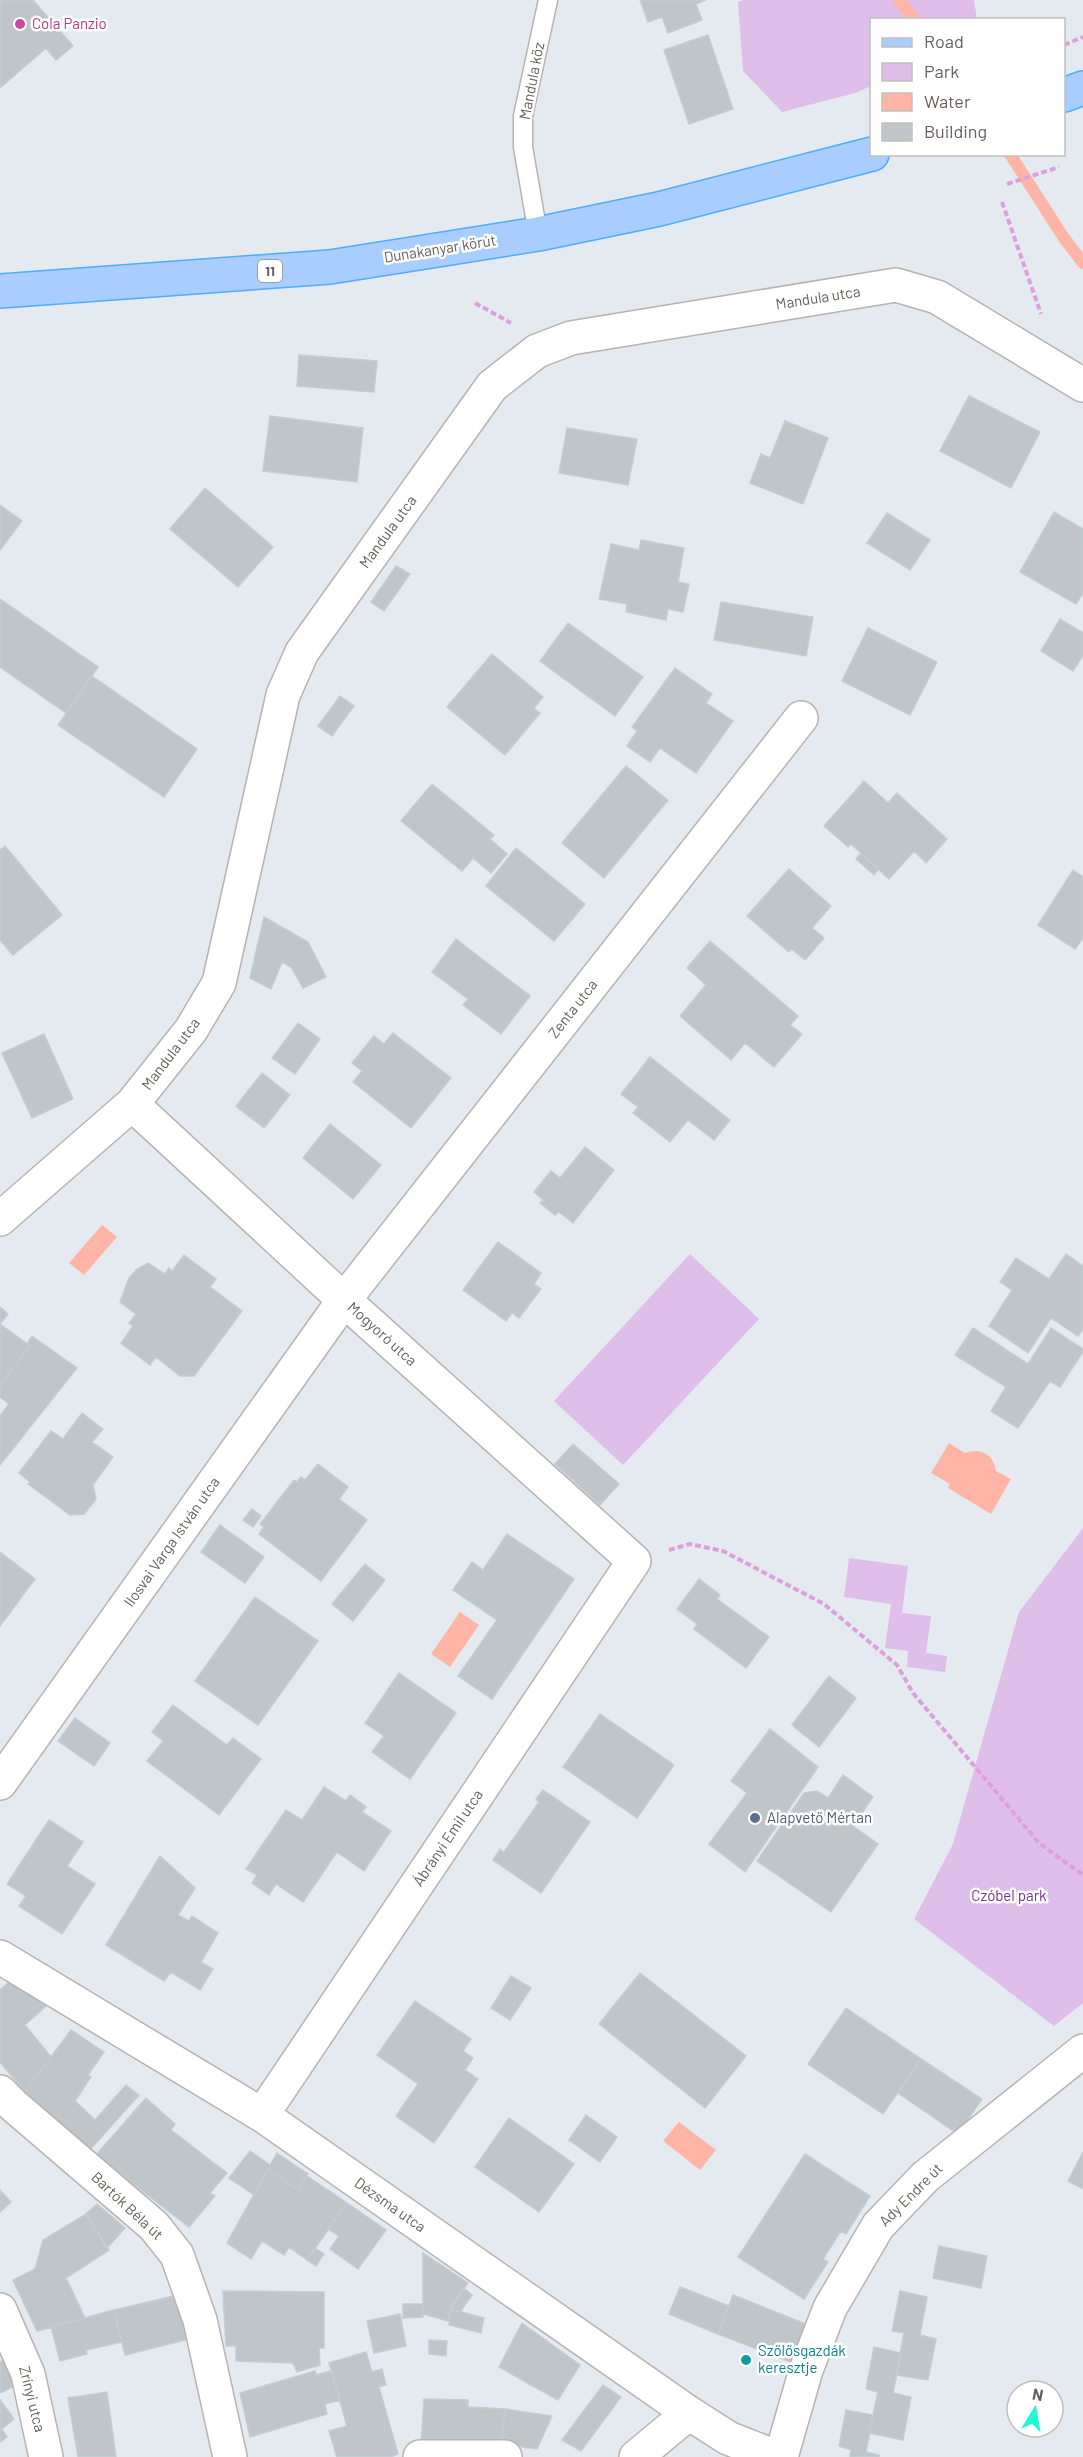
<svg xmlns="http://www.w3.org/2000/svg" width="1083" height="2457" font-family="Barlow,sans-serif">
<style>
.green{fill:#dfbeea}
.water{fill:#ffb5a5}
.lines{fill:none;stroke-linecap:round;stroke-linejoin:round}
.stream{stroke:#ffb5a5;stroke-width:12}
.building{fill:#bfc5c9;stroke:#c2cdd5;stroke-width:1.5}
.lane-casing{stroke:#b8b3b0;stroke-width:21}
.street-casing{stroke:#b8b3b0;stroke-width:36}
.primary-casing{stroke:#4eadff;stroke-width:36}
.path{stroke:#dda0dd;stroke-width:4;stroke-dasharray:6 3;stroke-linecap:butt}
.lane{stroke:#fff;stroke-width:18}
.street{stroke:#fff;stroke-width:33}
.primary{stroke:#aacdff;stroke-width:33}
.hotel-dot{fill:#d1479c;stroke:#fff;stroke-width:2}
.service-dot{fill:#5c6f8a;stroke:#fff;stroke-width:2}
.culture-dot{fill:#0f9aa8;stroke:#fff;stroke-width:2}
.labels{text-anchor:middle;stroke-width:5;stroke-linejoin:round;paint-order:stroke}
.shield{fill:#fff;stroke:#948f8d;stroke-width:1.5}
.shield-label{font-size:14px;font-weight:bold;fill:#665f5c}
.hotel-label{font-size:15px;fill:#b23c85;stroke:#fff;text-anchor:start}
.street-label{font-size:15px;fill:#665f5c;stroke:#fff}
.service-label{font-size:15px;fill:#4e5e75;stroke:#fff;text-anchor:start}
.park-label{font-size:15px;fill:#7d2f92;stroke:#fff}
.culture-label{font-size:15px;fill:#0d838f;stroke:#fff;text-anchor:start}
</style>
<rect width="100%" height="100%" fill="#e4eaf0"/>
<!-- green -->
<path class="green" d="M744,0H974L977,19L872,20L871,86L855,93L782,112L743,71L738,2Z
M690,1254L759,1319L623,1465L554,1401Z
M1083,1528V2003L1054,2026L914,1919L953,1844L1019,1612Z
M849,1558L908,1566L902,1613L931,1616L926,1653L947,1656L945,1672L907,1667L908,1651L885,1648L891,1604L844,1597Z"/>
<!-- water -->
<path class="water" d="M102,1225L117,1237L84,1275L69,1263Z
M949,1443L965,1453C980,1447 994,1454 996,1471L1011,1479L991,1514L948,1488L950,1484L931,1473Z
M460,1612L479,1625L450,1667L431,1654Z
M679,2122L716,2150L700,2170L663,2141Z"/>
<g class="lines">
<!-- stream -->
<path class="stream" d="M899,0L915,20
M1010,154L1064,238L1083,263"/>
</g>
<!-- building -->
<path class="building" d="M0,0H33L73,46L56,60L46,48L0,88Z
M640,0H706L696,4L702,20L668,33L662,17L648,22Z
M708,35L733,109L689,124L664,50Z
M299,355L377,361L374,392L297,386Z
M969,396L1040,432L1011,488L940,451Z
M270,416L363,428L357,482L263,471Z
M785,421L828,438L803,504L750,483L761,454L770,458Z
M567,428L637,439L628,485L559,473Z
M205,488L273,547L238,587L170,529Z
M0,505L22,521L0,550Z
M1054,512L1083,529V593L1076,604L1020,572Z
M887,513L930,540L910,570L867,543Z
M641,540L684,548L678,582L689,584L683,612L668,609L666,620L626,612L627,604L599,599L611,544L639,550Z
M396,566L410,574L384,611L371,602Z
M0,599L98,667L66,713L0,667Z
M721,602L813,617L806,656L714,640Z
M1060,619L1083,633V655L1073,671L1041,651Z
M568,623L643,677L615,716L540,661Z
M868,628L937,662L910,715L842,681Z
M492,654L543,697L534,708L540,713L505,755L447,707Z
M675,668L712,694L706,703L733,721L696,773L660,748L650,762L627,746L637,731L632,727Z
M92,676L197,749L164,797L58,725Z
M340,696L354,706L332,736L318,726Z
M626,766L668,800L604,878L562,843Z
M864,781L888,803L897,793L947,839L926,863L914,851L889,879L851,844L848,847L824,826Z
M432,784L494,835L490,839L507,854L491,873L473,858L462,871L401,821Z
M5,846L62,915L13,955L0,940V850Z
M516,848L585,904L554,941L486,886Z
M860,854L879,869L874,875L856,859Z
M789,869L831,906L812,928L824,938L805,960L792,949L789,952L747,916Z
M1073,870L1083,877V938L1075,949L1038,925Z
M264,917L308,942L326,977L303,988L291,967L282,962L271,989L250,978Z
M456,939L530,996L501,1034L463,1005L468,999L432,972Z
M710,941L798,1016L790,1025L802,1034L774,1067L745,1043L731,1060L680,1016L706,985L687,968Z
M298,1023L320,1039L295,1074L272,1058Z
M393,1033L451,1078L411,1128L353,1082L362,1071L352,1063L374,1036L384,1044Z
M44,1034L73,1099L32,1118L2,1053Z
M650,1057L730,1120L714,1140L688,1120L670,1142L633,1113L638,1107L621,1094Z
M262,1073L290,1095L264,1128L236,1106Z
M330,1124L381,1165L353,1199L303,1158Z
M585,1147L614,1170L573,1223L559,1212L555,1215L540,1203L543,1200L534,1192L551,1171L560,1178Z
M498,1242L541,1273L534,1284L541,1289L519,1318L512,1313L506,1321L463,1290Z
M1066,1254L1083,1266V1329L1078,1336L1051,1318L1028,1353L989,1326L1012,1290L1000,1282L1016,1258L1049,1279Z
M184,1255L216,1279L210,1287L242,1311L194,1376H180L156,1357L150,1365L121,1343L133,1326L129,1323L136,1314L120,1302L129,1278L137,1269L148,1263L165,1274L169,1268L172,1271Z
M0,1307L8,1314L0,1324L30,1346L0,1386Z
M973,1328L1028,1364L1051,1328L1083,1349V1352L1060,1387L1050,1381L1018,1428L991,1411L1006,1387L955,1355Z
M32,1336L77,1368L0,1465V1416L9,1404L0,1397V1386L30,1346L27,1344Z
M82,1413L103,1429L92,1442L113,1457L93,1485L96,1499L84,1514L70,1515L28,1484L30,1482L19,1473L51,1431L63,1439Z
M573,1444L619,1484L600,1505L555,1464Z
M318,1464L348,1487L339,1499L367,1520L321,1581L259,1534L264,1527L260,1524L294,1480L297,1482L301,1477L305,1480Z
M252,1509L261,1516L253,1527L243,1520Z
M220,1525L264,1557L245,1583L201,1552Z
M507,1534L574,1579L492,1699L458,1676L497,1620L453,1590L472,1562L483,1570Z
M0,1552L35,1579L0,1626Z
M365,1564L385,1580L353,1621L332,1604Z
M699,1579L720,1595L717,1599L769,1637L746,1668L694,1629L697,1624L677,1609Z
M255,1597L318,1641L258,1725L195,1681Z
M399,1673L456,1713L410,1779L372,1752L384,1736L365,1723Z
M829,1676L856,1698L819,1747L792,1725Z
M173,1705L227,1745L233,1738L261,1759L219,1815L147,1761L163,1741L152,1732Z
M600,1714L674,1765L637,1818L563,1767Z
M75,1718L110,1743L94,1766L58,1741Z
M770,1729L818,1767L745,1872L709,1844L747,1793L731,1781Z
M843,1775L873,1797L853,1826L878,1844L831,1912L757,1861L804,1793L817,1791L828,1798Z
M324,1787L346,1801L350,1795L366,1807L362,1812L391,1831L364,1871L337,1852L303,1902L276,1884L269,1895L252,1883L257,1875L246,1869L286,1810L302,1820Z
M543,1790L590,1822L541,1893L493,1860L500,1849L504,1852L539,1802L536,1799Z
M49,1820L83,1842L67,1866L95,1884L62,1934L19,1906L26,1896L7,1884Z
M160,1856L195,1888L178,1915L189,1921L192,1916L218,1933L201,1962L213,1969L200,1990L171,1972L164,1981L106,1945Z
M640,1973L746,2056L705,2108L599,2024Z
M511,1976L531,1988L510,2020L491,2008Z
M10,1981L46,2006L25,2025L51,2057L25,2092L0,2062V1990Z
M415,2001L471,2039L463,2051L473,2058L465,2070L478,2079L434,2143L396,2116L418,2084L377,2055Z
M846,2008L921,2059L883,2114L808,2064Z
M71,2030L104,2052L88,2075L91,2077L75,2101L95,2120L126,2085L139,2095L88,2152L25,2092Z
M921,2059L982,2099L958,2134L898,2093Z
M146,2098L175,2124L171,2130L227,2173L210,2193L215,2196L189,2227L96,2155Z
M586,2115L617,2137L600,2162L569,2140Z
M509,2118L574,2164L539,2212L475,2167Z
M250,2151L270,2165L254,2195L229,2178Z
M1083,2152V2189L1068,2181Z
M277,2153L308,2174L298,2190L268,2169Z
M805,2154L870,2196L846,2234L841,2231L823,2259L828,2262L804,2299L738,2257Z
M268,2169L298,2190L307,2176L347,2203L307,2260L289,2247L284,2255L262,2241L251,2259L227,2243Z
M0,2190L11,2202L0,2212Z
M347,2203L386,2230L358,2269L330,2249L339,2236L328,2229Z
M97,2204L125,2228L107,2248L86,2214Z
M86,2214L109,2250L66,2278L85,2318L37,2331L13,2280L35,2269L43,2240Z
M939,2246L987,2256L981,2288L933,2278Z
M315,2248L324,2254L316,2266L307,2260Z
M423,2253L468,2283L451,2306L448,2321L423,2314Z
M680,2287L729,2306L718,2334L669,2314Z
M464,2288L472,2295L460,2312L451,2309Z
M223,2291L324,2292V2348H319L320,2365L297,2372L293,2363L236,2361V2346H226Z
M900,2291L927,2297L920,2335L936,2339L928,2380L896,2375L904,2333L892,2331Z
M178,2295L189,2339L125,2355L114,2310Z
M733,2295L808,2325L793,2363L718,2334Z
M403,2304H423V2317L403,2318Z
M451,2309L484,2318L481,2333L449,2325Z
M114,2310L122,2342L86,2350L87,2354L60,2361L51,2327Z
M400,2314L406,2346L374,2353L367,2321Z
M522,2323L580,2365L558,2400L499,2367Z
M429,2340L447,2341L446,2356L429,2354Z
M874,2347L901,2353L893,2393L911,2397L903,2440L869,2433L878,2392L866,2389Z
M366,2352L372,2372L382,2369L386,2385L379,2387L398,2454L390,2457H337L329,2431L347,2426L329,2363Z
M6,2359L17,2385L0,2393V2362Z
M315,2371L316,2375L331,2371L340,2400L325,2404L327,2414L250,2437L240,2393Z
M603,2385L621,2397L581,2451L562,2440Z
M107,2392L116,2457H78L68,2398Z
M424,2399L468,2400V2407L505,2409L501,2447L421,2446Z
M0,2400L14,2419L2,2429L7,2437L0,2442Z
M505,2409L552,2416L537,2449L501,2444Z
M846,2410L873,2415L866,2452L879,2455V2457H850L851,2450L839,2446Z"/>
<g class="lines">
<defs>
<path id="lane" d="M538,234L523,147V116L548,0"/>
<path id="street" d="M132,1104L344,1300L634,1561L262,2115
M0,1219L132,1104L191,1030L219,983L283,695L302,652L492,386L537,351L571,338L896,285L937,297L1083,385
M0,1783L344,1300L801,718
M0,1957L262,2115L689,2413L728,2438L776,2457
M0,2092L13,2105L154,2226L177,2255L200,2320L230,2457
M0,2310L28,2374L46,2457
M420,2457H505
M636,2457L689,2413
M781,2457L806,2370L830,2308L878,2226L925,2177L1083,2051"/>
<path id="primary" d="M1064,95L1083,88
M0,291L330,267L538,234L659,209L872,154"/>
</defs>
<!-- lane casing -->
<use href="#lane" class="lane-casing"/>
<!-- street casing -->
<use href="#street" class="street-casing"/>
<!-- primary casing -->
<use href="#primary" class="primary-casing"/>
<!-- path -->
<path class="path" d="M1064,45L1083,37
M1007,184L1059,167
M1002,202L1041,314
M475,303L511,323
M669,1550L690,1544L723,1551L824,1604L897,1665L913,1693L1039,1843L1083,1875"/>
<!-- lane -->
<use href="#lane" class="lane"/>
<!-- street -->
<use href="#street" class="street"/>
<!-- primary -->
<use href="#primary" class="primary"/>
</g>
<!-- markers -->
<circle class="hotel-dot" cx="20" cy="24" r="6"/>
<circle class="service-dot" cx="755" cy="1818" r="6"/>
<circle class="culture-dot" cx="746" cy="2360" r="6"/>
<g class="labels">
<!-- shield labels -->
<rect class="shield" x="258" y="260" width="24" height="22" rx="4.5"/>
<g class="shield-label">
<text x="270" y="276">11</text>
</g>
<!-- hotel labels -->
<g class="hotel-label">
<text x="32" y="29">Cola Panzio</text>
</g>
<!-- street labels -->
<g class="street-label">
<text transform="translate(532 81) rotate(-79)" y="5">Mandula köz</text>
<text transform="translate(440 249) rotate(-9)" y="5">Dunakanyar körút</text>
<text transform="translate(818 298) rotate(-9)" y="5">Mandula utca</text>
<text transform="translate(388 532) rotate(-54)" y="5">Mandula utca</text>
<text transform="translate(573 1009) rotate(-52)" y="5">Zenta utca</text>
<text transform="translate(171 1054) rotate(-53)" y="5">Mandula utca</text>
<text transform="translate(382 1334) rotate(42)" y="5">Mogyoró utca</text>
<text transform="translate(172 1542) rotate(-55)" y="5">Ilosvai Varga István utca</text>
<text transform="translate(448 1838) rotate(-56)" y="5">Ábrányi Emil utca</text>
<text transform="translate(911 2195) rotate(-45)" y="5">Ady Endre út</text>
<text transform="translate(390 2205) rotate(35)" y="5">Dézsma utca</text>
<text transform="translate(127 2206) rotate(43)" y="5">Bartók Béla út</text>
<text transform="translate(32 2399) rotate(76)" y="5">Zrínyi utca</text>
</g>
<!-- service labels -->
<g class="service-label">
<text x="767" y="1823">Alapvető Mértan</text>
</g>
<!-- park labels -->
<g class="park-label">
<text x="1009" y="1901">Czóbel park</text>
</g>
<!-- culture labels -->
<g class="culture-label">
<text x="758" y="2356">Szőlősgazdák<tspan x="758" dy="17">keresztje</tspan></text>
</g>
</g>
<!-- legend -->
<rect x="870" y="18" width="195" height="138" fill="#ffffff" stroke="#c2bfbe" stroke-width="1.5"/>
<rect x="882" y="38" width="30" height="9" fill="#aacdff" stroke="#c2bfbe" stroke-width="1.5"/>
<text x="924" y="48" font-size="18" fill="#665f5c">Road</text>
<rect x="882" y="63" width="30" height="18" fill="#dfbeea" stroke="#c2bfbe" stroke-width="1.5"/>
<text x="924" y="78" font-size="18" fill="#665f5c">Park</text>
<rect x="882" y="93" width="30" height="18" fill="#ffb5a5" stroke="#c2bfbe" stroke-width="1.5"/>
<text x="924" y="108" font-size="18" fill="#665f5c">Water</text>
<rect x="882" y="123" width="30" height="18" fill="#bfc5c9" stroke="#c2bfbe" stroke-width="1.5"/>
<text x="924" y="138" font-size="18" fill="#665f5c">Building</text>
<!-- north arrow -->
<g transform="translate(1035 2409) rotate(11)"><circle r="28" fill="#ffffff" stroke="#c2bfbe" stroke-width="1.5"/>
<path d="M0-4.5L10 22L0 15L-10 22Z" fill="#20fad3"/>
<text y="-9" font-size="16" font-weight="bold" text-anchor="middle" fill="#665f5c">N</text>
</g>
</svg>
